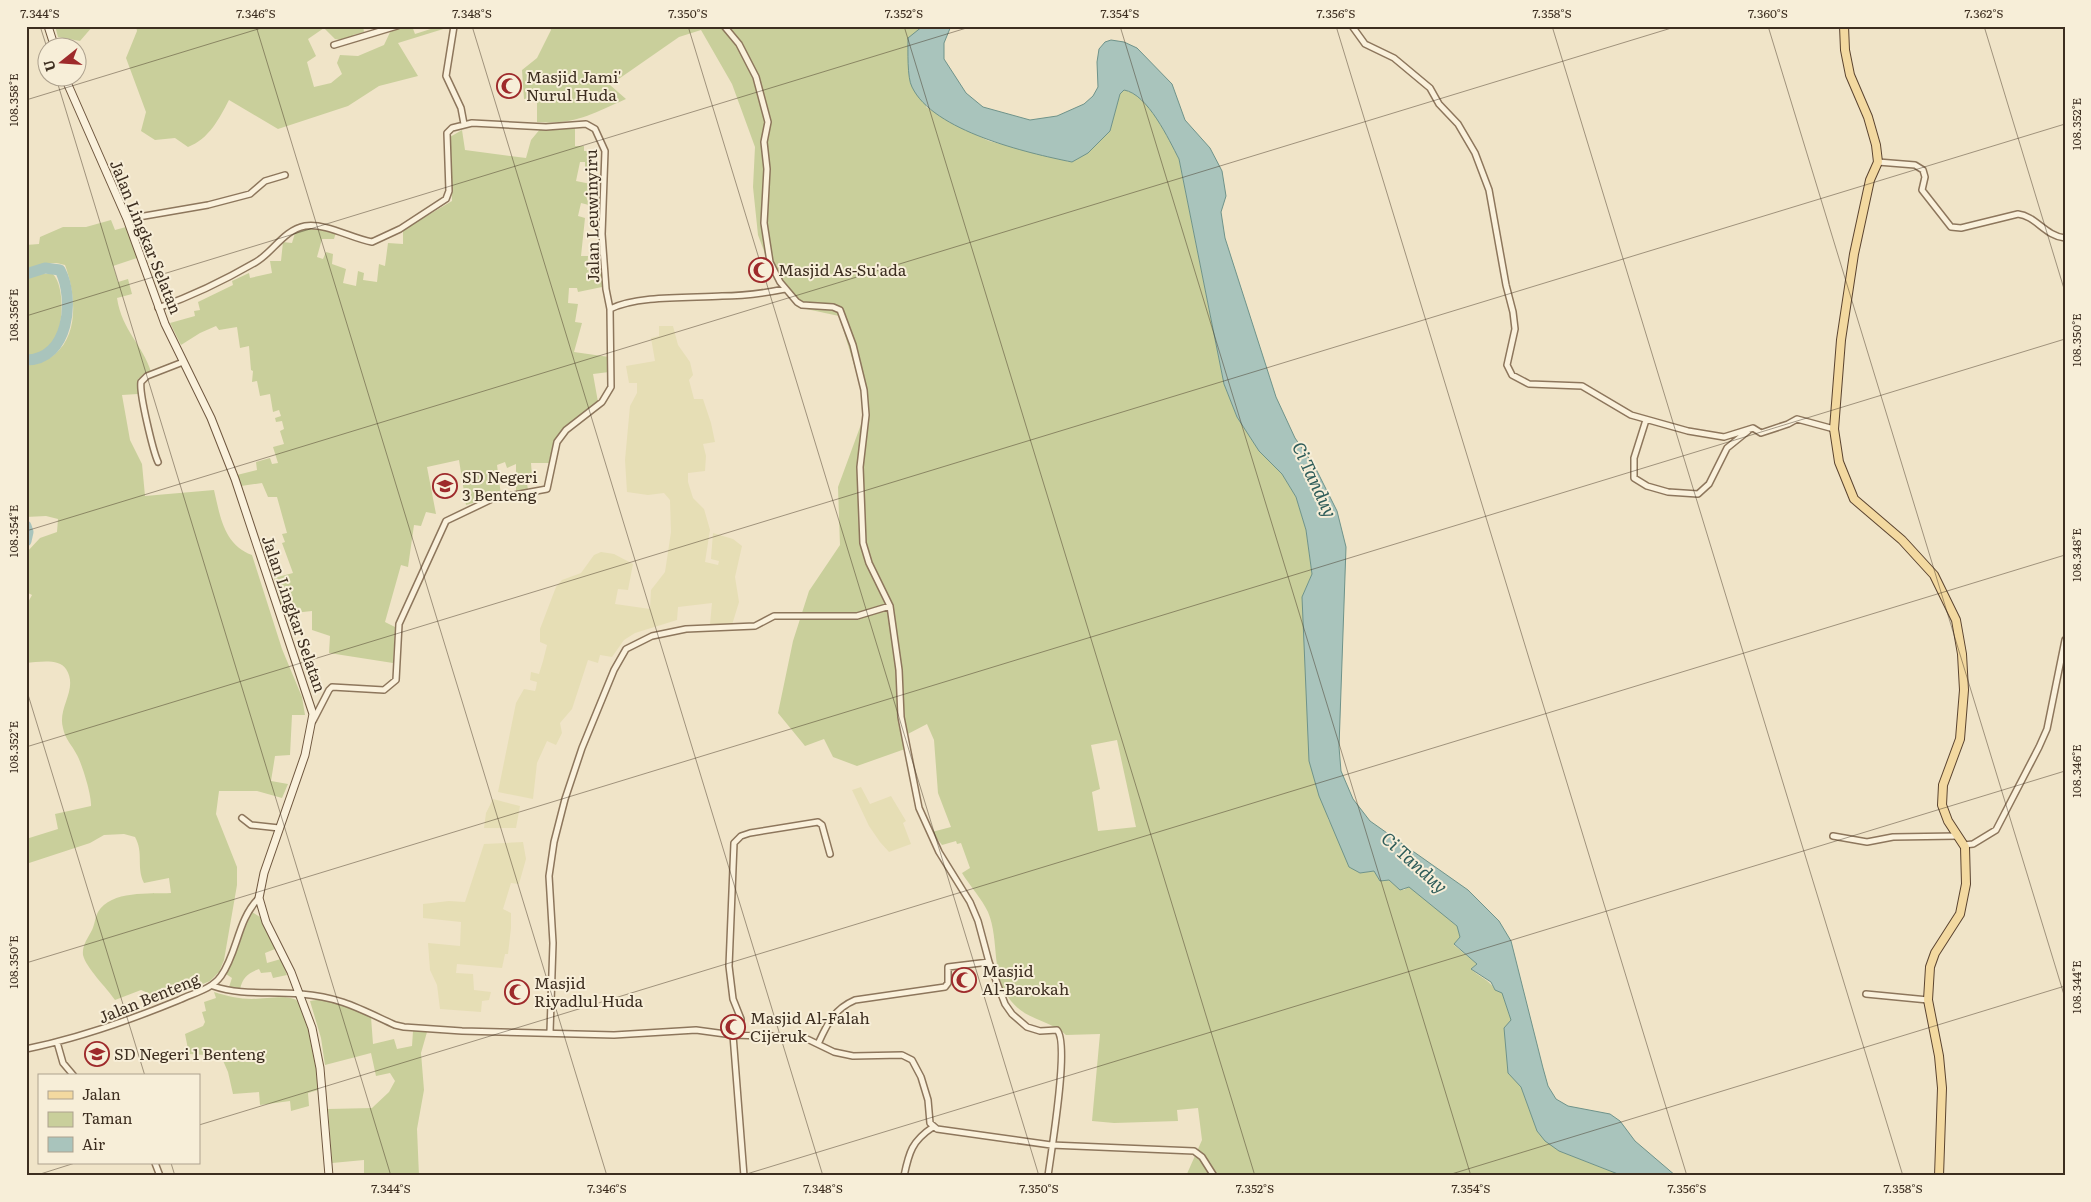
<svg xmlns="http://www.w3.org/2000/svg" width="2091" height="1202" font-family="Literata,serif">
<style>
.farmland{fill:#e6deb5}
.green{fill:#c9cf9b;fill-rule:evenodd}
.water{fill:#a9c4bc;stroke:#6f938a}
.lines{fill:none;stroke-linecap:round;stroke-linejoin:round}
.river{stroke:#a9c4bc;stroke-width:11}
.street-casing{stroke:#8d765c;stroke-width:8}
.secondary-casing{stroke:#6f573f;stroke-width:9}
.primary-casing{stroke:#5b4430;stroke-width:10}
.street{stroke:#faf1dc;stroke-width:5}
.secondary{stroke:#faf1dc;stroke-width:7}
.primary{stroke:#f3d9a0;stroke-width:8}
.ticks{fill:none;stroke:#3d2e20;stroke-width:1;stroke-opacity:0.45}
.labels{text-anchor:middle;stroke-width:4;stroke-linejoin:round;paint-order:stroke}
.poi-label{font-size:16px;fill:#3d2e20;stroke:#f7eed8;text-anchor:start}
.street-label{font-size:16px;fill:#3d2e20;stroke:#f7eed8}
.water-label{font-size:18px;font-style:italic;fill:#2f5d5a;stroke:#f7eed8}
.neatline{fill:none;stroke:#3d2e20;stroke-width:2}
.ticks-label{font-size:12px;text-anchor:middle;fill:#3d2e20}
</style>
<rect width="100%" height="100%" fill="#f0e4c8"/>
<!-- farmland -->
<path class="farmland" d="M659,326H673L678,345L690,362L693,375L689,380L694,399H703L711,423L715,442L703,444L706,456L705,471L688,473V482L693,498L704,509L710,530L705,562L718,565L719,561L711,559L713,533L733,539L742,546L735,577L739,602L732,625L710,624L712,603L678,607L677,620L635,633L624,640L612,657L600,655L598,663L588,660L572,709L560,723L562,733L556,745L547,741L537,763L533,799L498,792L516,703L524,689L535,691L536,688L537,682L530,680L531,672L539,674L543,661L547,645L540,642V629L556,587L562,580L581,573L594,555L601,552L614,554L633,564L628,590L618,589L615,604L650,609L651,590L665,572L671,532L670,500L664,493L648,495L627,492L625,460L630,406L637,393V383H629L626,366L655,361L651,338L659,336Z
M861,787L870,804L891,796L906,821L903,823L911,844L889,852L880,842L869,826L852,790Z
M493,799L520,806L516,828H484L486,813Z
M523,842L526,859L519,884L511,883L503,909L511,913V928L508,954H505L502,968L457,964L456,973L473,974L474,990L491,992L489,1000L482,1001L481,1012L440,1009L437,985L430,970L428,943L460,946L461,922L423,918V904L449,901L465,902L484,844Z"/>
<!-- green -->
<path class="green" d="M55,26H93L80,41L58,37Z
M136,26H363L364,32L353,35L354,42L335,39L324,28L308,39L316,56L307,62L314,87L331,83L342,74L337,63L340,55L358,56L384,45L393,26H412L415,34L440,26H453L398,43L418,76L379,86L348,106L278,129L229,100C219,119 209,139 188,147L175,138L155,140L141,131L146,112L126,58L137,31Z
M550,26H923L926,107L959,127L989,141L1071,162L1110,131L1120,94L1124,90C1148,94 1169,139 1179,159L1224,384L1237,417L1259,451L1282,474L1296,497L1306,530L1312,574L1302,597L1328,819L1360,873L1374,871L1404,890L1409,886L1457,926L1460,937L1454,945L1477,964L1471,969C1479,977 1490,980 1495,990L1502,992L1511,1020L1521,1087L1537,1131L1559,1151L1623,1176H1186L1202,1140L1198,1108L1177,1110L1178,1121L1114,1123L1092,1121L1100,1034L1066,1035C1050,1020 1026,1020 1011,1001C990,975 1000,941 988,912C982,899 970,886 962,873L970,868L961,843L957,844L956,841L942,845L932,832L951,827L938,793L934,740L927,724L902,737L905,749L857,766L833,757L824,739L805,746L778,713L793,641L809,591L840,545L838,487L863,419V394L839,316L797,307L774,278L758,235L753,187L755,147L732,84L701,30L679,37L610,85L626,99C592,114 575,125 537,122V100L524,99L522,70L537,58L551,30ZM1117,740L1136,827L1098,831L1092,792L1100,789L1091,745Z
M541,128H575V146H584V151H590L589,167H585V162H580L576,181L591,184L589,196H586L589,205L581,203L578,216L585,218L581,256H588L587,270L601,267L602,287L578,292L577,288H569L568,303L578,304L575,322L582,323L574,352L609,357V372L593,374L598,402C574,421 554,431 549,463H531L532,476L526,477L528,490L516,493V464L507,468L505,462L497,465L501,495L466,505L459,460L427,467L436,514L426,512L421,526L414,525L408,567L401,565L385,622L395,627L393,663L329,653L330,636L312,630V611L284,614L274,578L293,573L282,543L285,542L282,534L287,533L277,497H268L262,483L241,486L237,475L257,470L256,462L270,458L272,464L278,463L273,447L284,444L280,431L284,429L282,421L276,422L275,418L281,416L279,410L273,412L270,394L260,396L257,381L252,382L253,371L251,370L249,346L240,348L237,327L219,330L216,326L200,333L181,345L170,323L195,316L194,311L200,310L198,302L233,285L232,281L249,273L250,278L272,273L270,261H281L283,242L292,243L295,233L306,228L336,232L334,239H322L317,257L323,259L326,252L333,254L332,264L346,269L343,283L356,286L358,271L364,273L363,280L377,282L379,264L385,266L388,243L403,244V230L452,201L450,137L462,130L465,150L526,158L531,140Z
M111,220L115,230L126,227L137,258L113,266L118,282L128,279L132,294L117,298C122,331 143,345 151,372L138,379V394L122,395L130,440L142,464L145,496L214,490C220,516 224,545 252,555L282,649L302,697L305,715H292L290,755L275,756L271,781L288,784L282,798L257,791H219L216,814L237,867V885L224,960L219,972L210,981L157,1003L150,994L141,990L115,1000C107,988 86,968 83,955C82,945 88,938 92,930C95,924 95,917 98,912C111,890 150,894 171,893L169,878L144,883C136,867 144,853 135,837L124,834L104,835L90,843L26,864V839L58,829L55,814L91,806C92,796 82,764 77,755C72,745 65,739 63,728C57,707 79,689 66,669C59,658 38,662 26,663V606L32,595L26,592V553L40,538L57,532L58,519L46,516L26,517V366C36,363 47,361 55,354C80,333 75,292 65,265C51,260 40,265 26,269V245L39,244L40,237L63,227H86Z
M42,274H53C66,288 63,332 52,346C45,354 35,356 26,356V278Z
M252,912L260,917L275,949L265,953L267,963L281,959L287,975L273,978L271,972L261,973L259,969C248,973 243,977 240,989L229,987L232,978L226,974Z
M214,992C227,996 239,999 252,999C263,999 285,995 294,999C310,1004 317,1074 318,1090L308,1093L309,1106L291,1111L290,1101L260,1105L259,1092L233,1094L228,1072L221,1056L189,1054L185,1034L203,1026L205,1022L202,1012L206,1011L204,1002L216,998Z
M322,999L342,1002L371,1017L373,1044L394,1039L397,1049L412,1046L413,1031L427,1032L421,1053L424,1090L417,1129L419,1176H348L364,1175V1160L332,1163L328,1109L372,1108L389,1092L395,1081L390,1073L376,1076L371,1053L325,1065L321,1038L310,1001Z"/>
<!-- water -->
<path class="water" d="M923,26H951L944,43V59L966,93L983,107L1030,120L1057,116L1084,104L1093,96L1098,87L1097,62L1099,49L1105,42L1111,40L1124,42L1137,48L1172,84L1185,120L1210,148L1222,171L1226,196L1221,212L1225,238L1276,397L1295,438L1315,467L1337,511L1346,547L1339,747L1341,771L1353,799L1370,821L1468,890L1499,921L1511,941L1543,1068L1548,1086L1556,1099L1568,1106L1610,1114L1620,1121L1635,1141L1676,1176H1623L1559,1151L1545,1141L1537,1131L1521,1087L1508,1073L1504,1028L1511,1020L1502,993L1495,990L1491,982L1471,969L1477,964L1454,944L1460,937L1457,926L1409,887L1400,890L1389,880L1380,881L1374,871L1360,873L1349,867L1319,796L1309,761L1302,597L1312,574L1306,530L1296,497L1282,474L1259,451L1237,417L1224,384L1179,159C1169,140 1148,94 1124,90L1120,94L1110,131L1088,153L1072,162C1027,153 933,131 912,87C907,78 908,50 908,38Z"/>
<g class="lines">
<!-- river -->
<path class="river" d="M26,274L45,268L60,270C75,299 69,360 26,360
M26,526L28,532L26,541"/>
<defs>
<path id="street" d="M454,26L446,76L461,108L464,124
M724,26L739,44L756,77L768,122L764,142L767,169L764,223L770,262L780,282L797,302L802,305L833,307L840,310L853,345L864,390L866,415L860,467L863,543L869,563L890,606L899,670L901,717L919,808L939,852L970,902L978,921L989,962L1005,1004L1012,1014L1027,1027L1040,1031L1057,1030C1070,1043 1051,1152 1048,1176
M1352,26L1365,44L1394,58L1430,88L1439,104L1458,124L1475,153L1489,190L1506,285L1513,312L1515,329L1507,365L1512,375L1529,384L1582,386L1631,415L1688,431L1724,437L1753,428L1761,433L1788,424L1797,419L1834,429
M334,45L397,26
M1878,162L1915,165L1923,170L1925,177L1922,190L1951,227L1961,228L2018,214C2036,216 2045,236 2065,238
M127,219L208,205L250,194L265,181L285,175
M158,308C192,296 225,280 256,262C273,252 284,230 305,226C327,223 350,238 372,242L400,229L446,199L449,191L447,133L452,128L472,123L546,127L586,124L595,129L605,151L602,234L606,289L610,309
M1646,420L1634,458V478L1647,486L1668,492L1698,494L1709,484L1727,448L1748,431
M158,462C153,451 139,393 141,382L147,376L183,362
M313,721L329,690L332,687L384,690L396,680L399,624L446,521L492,499L547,489L557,442L566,430L602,402L611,387L610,309C637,295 692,298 722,296C743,296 765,293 785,289
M242,818L251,825L279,828
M1833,836L1867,842L1893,837L1958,836
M1964,845L1973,844L1996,830L2039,747L2047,729L2065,640
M213,986C242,996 270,991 301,994C340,997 360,1009 395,1025L404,1027L462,1031L614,1035L696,1030L733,1035L803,1037L834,1052L853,1056L902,1055L912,1060L921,1077L928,1100L930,1123L937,1129L1051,1145L1194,1151L1202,1157L1214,1176
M1866,994L1928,1000
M550,1032L553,943L549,876L554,842L565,799L582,748L614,670L626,649L652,636L686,629L755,626L774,616H857L890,606
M733,1035L744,1176
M741,1035V1019L733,999L729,966L734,843L741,836L750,833L818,822L822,825L830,854
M57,1042L63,1063L74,1076
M818,1044C827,1024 834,1009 855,1000L945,987L948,983V967L989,962
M26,1049C80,1038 128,1021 179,1000C193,993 211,990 221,976C238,952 237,920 259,898
M155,1163L160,1176
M904,1176C909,1152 912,1141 933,1127"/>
<path id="secondary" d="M48,26L55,48
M65,78L127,219L165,324L211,418L235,479L313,714L305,755L264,873L259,898L266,922L291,972L312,1028L320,1068L329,1176"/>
<path id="primary" d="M1844,26L1845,50L1850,75L1868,117L1876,145L1878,162L1870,180L1854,254L1841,340L1834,429L1839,462L1854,499L1902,540L1934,575L1956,620L1962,654L1964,690L1960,739L1943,785L1942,805L1948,821L1965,847L1966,884L1960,914L1935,953L1930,967L1928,1000L1939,1056L1942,1088L1939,1176"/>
</defs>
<!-- street casing -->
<use href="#street" class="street-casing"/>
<!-- secondary casing -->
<use href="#secondary" class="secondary-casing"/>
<!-- primary casing -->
<use href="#primary" class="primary-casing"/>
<!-- street -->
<use href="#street" class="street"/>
<!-- secondary -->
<use href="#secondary" class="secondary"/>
<!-- primary -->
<use href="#primary" class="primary"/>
</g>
<!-- ticks -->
<path class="ticks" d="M40,26L48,51M256,26L607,1176M472,26L823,1176M688,26L1039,1176M904,26L1255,1176M1120,26L1471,1176M1336,26L1687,1176M1552,26L1903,1176M1768,26L2065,998M1984,26L2065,292M56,78L391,1176M26,100L268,26M26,316L973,26M26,531L1678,26M26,688L145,1076M26,747L2065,124M26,963L2065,339M199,1125L2065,555M171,1163L175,1176M34,1176L75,1163M740,1176L2065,771M1445,1176L2065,986"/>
<!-- icons -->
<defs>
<symbol id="mosque-ring" viewBox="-11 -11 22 22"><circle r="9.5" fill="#f7eed8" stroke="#9e2a2b" stroke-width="1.5"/><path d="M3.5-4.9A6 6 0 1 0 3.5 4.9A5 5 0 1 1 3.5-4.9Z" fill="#9e2a2b"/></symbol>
<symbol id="school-ring" viewBox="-11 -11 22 22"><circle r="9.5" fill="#f7eed8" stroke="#9e2a2b" stroke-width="1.5"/><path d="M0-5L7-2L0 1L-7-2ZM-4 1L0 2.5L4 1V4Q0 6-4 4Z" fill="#9e2a2b"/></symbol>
</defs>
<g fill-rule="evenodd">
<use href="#mosque-ring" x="495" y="72" width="28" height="28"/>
<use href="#mosque-ring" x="747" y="256" width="28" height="28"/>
<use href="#school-ring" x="431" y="472" width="28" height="28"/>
<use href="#mosque-ring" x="950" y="966" width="28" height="28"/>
<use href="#mosque-ring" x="503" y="978" width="28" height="28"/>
<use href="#mosque-ring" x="719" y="1013" width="28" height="28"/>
<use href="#school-ring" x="83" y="1040" width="28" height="28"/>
</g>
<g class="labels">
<!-- poi labels -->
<g class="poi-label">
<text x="526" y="83">Masjid Jami'<tspan x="526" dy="18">Nurul Huda</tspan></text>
<text x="778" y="276">Masjid As-Su'ada</text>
<text x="462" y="483">SD Negeri<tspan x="462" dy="18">3 Benteng</tspan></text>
<text x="982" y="977">Masjid<tspan x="982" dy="18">Al-Barokah</tspan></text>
<text x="534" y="989">Masjid<tspan x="534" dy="18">Riyadlul Huda</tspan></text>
<text x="750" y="1024">Masjid Al-Falah<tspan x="750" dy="18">Cijeruk</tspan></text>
<text x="114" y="1060">SD Negeri 1 Benteng</text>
</g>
<!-- street labels -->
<g class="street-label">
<text transform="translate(592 216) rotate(-91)" y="6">Jalan Leuwinyiru</text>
<text transform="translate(146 237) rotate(68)" y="6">Jalan Lingkar Selatan</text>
<text transform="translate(294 614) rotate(71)" y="6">Jalan Lingkar Selatan</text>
<text transform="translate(149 998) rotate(-22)" y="6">Jalan Benteng</text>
</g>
<!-- water labels -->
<g class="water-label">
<text transform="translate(1314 480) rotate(65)" y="6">Ci Tanduy</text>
<text transform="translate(1414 863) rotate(42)" y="6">Ci Tanduy</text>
</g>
</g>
<!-- border -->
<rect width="2091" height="1202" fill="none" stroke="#f7eed8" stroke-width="55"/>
<!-- legend -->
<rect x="38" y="1074" width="162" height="90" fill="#f7eed8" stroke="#ada18e"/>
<rect x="48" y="1091" width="25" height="8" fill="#f3d9a0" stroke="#ada18e"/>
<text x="82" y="1100" font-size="15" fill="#3d2e20">Jalan</text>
<rect x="48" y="1112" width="25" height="15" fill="#c9cf9b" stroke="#ada18e"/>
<text x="82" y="1124" font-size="15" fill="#3d2e20">Taman</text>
<rect x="48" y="1137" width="25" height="15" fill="#a9c4bc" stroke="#ada18e"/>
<text x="82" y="1150" font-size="15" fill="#3d2e20">Air</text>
<!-- north arrow -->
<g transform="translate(62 62) rotate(253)"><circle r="24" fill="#f7eed8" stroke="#ada18e"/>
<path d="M0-4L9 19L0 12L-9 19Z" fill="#9e2a2b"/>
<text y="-8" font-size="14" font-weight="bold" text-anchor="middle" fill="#3d2e20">U</text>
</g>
<rect x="28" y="28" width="2036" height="1146" class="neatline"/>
<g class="ticks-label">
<text x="40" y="18">7.344°S</text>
<text x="256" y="18">7.346°S</text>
<text x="472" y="18">7.348°S</text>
<text x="688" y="18">7.350°S</text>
<text x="904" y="18">7.352°S</text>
<text x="1120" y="18">7.354°S</text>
<text x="1336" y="18">7.356°S</text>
<text x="1552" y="18">7.358°S</text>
<text x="1768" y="18">7.360°S</text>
<text x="1984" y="18">7.362°S</text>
<text transform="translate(14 100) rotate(-90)" y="4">108.358°E</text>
<text transform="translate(2077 124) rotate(-90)" y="4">108.352°E</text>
<text transform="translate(14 315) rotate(-90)" y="4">108.356°E</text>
<text transform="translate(2077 340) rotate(-90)" y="4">108.350°E</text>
<text transform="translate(14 531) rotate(-90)" y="4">108.354°E</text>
<text transform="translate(2077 555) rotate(-90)" y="4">108.348°E</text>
<text transform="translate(14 747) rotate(-90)" y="4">108.352°E</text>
<text transform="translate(2077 771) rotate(-90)" y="4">108.346°E</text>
<text transform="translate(14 962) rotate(-90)" y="4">108.350°E</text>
<text transform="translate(2077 987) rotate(-90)" y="4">108.344°E</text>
<text x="391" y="1193">7.344°S</text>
<text x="607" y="1193">7.346°S</text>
<text x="823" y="1193">7.348°S</text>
<text x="1039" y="1193">7.350°S</text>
<text x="1255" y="1193">7.352°S</text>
<text x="1471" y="1193">7.354°S</text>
<text x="1687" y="1193">7.356°S</text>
<text x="1903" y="1193">7.358°S</text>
</g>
</svg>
